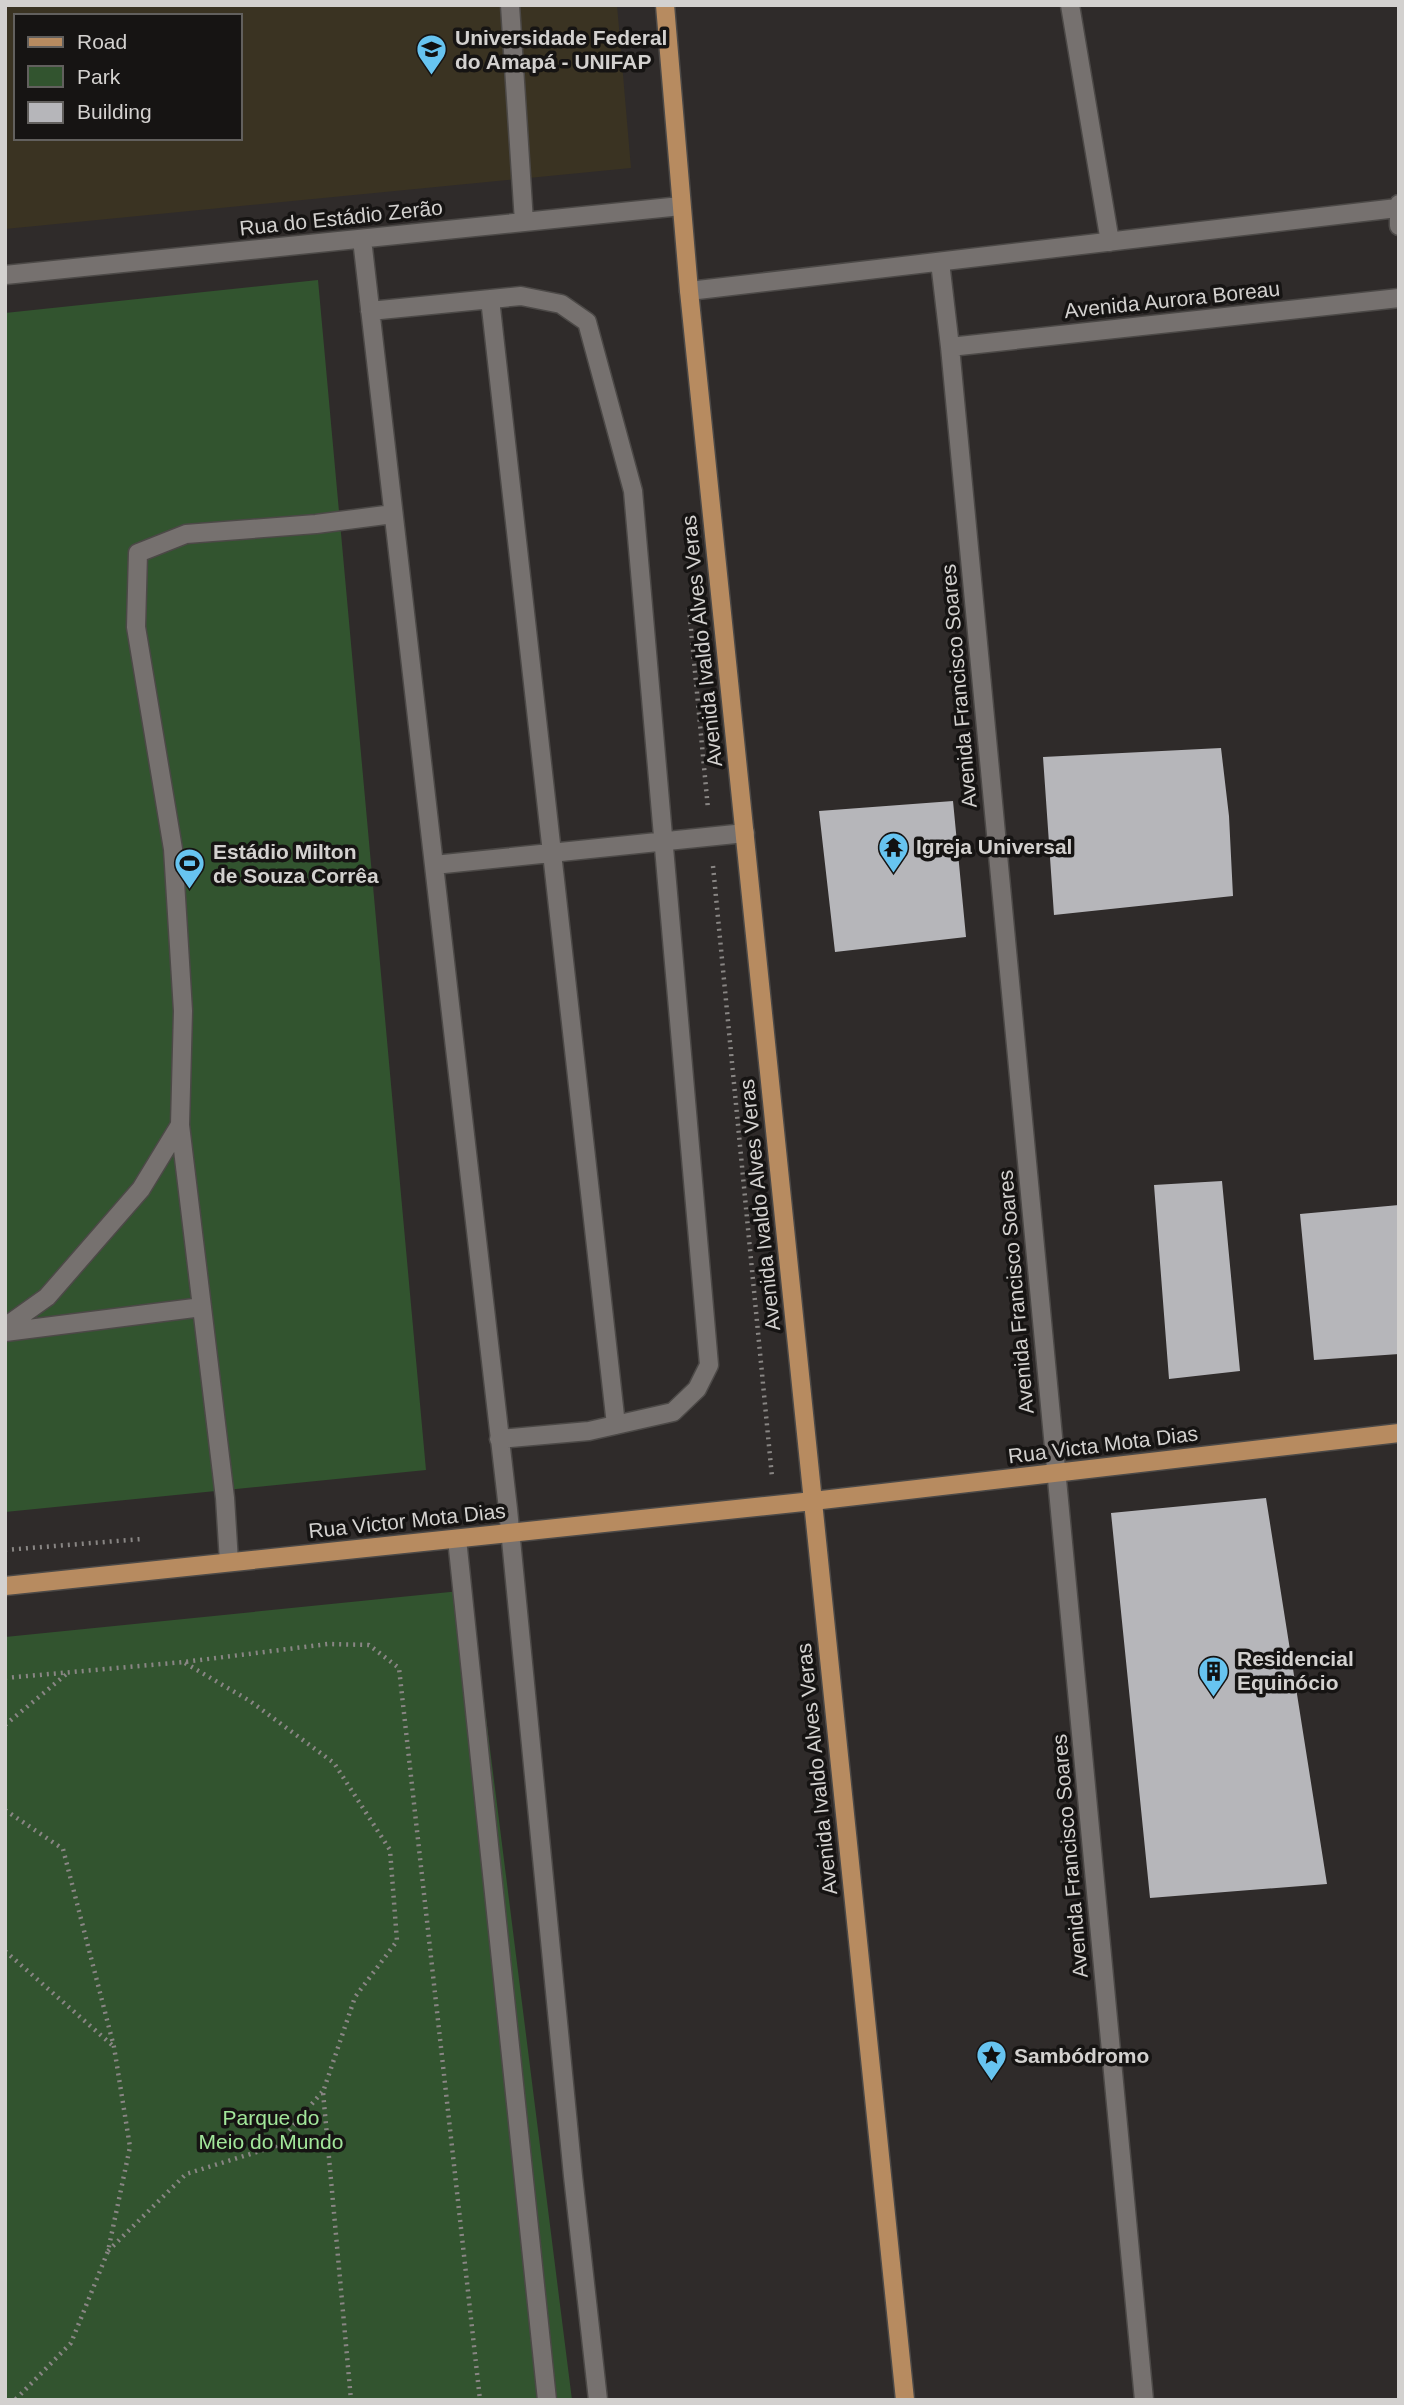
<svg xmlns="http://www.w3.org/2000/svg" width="1404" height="2405" font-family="Arial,sans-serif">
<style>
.education{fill:#3a3322;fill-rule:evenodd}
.green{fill:#32542f}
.building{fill:#b6b6ba}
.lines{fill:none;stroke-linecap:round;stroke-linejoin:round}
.minor-casing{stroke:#4c4947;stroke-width:21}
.major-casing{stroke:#4c4947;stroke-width:21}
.path{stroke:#898684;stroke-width:4.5;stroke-dasharray:2 5;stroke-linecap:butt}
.minor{stroke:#76716f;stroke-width:18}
.major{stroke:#b78b60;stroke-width:18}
.labels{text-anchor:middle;stroke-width:7;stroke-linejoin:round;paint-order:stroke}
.poi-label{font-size:21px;font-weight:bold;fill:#d3d1cf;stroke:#161413;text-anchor:start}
.street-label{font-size:21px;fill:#d3d1cf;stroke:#161413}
.park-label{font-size:21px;fill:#a2e69a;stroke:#161413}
</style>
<rect width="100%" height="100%" fill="#2f2b2a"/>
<!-- education -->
<path class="education" d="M5,5H617L631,168L5,229ZM16,16H240V138H16Z"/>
<!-- green -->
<path class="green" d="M318,280L426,1470L5,1512V313Z
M470,1590L572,2400H5V1637Z"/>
<!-- building -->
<path class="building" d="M1221,748L1229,816L1233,896L1054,915L1043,757Z
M953,801L966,937L835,952L819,811Z
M1222,1181L1240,1371L1169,1379L1154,1185Z
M1399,1205V1354L1314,1360L1300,1214Z
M1266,1498L1327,1884L1150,1898L1111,1513Z"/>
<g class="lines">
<defs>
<path id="minor" d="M510,5L524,222
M1070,5L1110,242
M1399,204V226
M362,239L508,1509L573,2176L598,2400
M940,262L950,347L1144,2400
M5,275L681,206
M689,291L1397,208
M490,299L616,1425
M370,311L521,296L561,304L587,322L633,491L709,1365L697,1389L673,1412L589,1431L499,1439
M950,347L1399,298
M434,865L745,833
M180,1125L225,1498L229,1562
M5,1327L47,1297L141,1189L180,1125L183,1011L173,849L136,627L138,553L186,534L316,524L393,514
M5,1332L202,1307
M457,1539L547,2400"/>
<path id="major" d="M665,5L689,291L905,2400
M5,1586L813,1501L1399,1433"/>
</defs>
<!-- minor casing -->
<use href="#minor" class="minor-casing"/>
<!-- major casing -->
<use href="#major" class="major-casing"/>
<!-- path -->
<path class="path" d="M689,608L708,809
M713,866L772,1477
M5,1550L142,1539
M185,1663L250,1701L334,1763L390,1850L397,1941L355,1997L323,2092L351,2400
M5,1678L184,1662L328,1644L369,1645L399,1668L480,2400
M5,1725L69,1672
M5,1810L63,1849L114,2047L130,2147L108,2251L71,2343L15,2400
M5,1951L112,2045
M108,2251L186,2174L276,2146L322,2092"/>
<!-- minor -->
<use href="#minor" class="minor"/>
<!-- major -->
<use href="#major" class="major"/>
</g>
<!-- icons -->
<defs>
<symbol id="university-pin" viewBox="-11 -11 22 30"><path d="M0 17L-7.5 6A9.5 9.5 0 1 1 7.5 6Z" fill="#67c4f0" stroke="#161413"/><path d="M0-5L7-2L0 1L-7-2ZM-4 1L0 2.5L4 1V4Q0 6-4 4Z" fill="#111"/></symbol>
<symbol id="temple-pin" viewBox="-11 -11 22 30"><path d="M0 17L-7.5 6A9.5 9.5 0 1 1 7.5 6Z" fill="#67c4f0" stroke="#161413"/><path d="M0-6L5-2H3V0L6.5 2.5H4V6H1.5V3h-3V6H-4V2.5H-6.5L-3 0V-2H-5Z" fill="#111"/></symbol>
<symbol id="stadium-pin" viewBox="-11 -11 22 30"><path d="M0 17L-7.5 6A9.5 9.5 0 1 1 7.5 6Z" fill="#67c4f0" stroke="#161413"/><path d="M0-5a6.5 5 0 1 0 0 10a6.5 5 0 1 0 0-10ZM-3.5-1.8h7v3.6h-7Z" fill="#111"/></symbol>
<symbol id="building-pin" viewBox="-11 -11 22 30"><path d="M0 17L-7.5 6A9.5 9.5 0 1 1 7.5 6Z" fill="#67c4f0" stroke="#161413"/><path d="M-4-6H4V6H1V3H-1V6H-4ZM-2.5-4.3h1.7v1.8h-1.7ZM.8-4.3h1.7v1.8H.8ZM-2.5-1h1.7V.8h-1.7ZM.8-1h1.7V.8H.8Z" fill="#111"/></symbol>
<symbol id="sight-pin" viewBox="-11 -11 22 30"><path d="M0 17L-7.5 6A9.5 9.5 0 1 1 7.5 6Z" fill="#67c4f0" stroke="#161413"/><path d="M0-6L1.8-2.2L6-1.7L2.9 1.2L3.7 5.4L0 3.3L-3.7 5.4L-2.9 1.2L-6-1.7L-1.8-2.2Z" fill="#111"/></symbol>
</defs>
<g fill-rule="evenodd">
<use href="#university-pin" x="414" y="32" width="35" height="47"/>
<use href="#temple-pin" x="876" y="830" width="35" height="47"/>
<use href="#stadium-pin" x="172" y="846" width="35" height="47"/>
<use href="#building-pin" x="1196" y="1654" width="35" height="47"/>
<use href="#sight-pin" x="974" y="2038" width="35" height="47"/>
</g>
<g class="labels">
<!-- poi labels -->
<g class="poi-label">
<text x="455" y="45">Universidade Federal<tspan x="455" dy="24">do Amapá - UNIFAP</tspan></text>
<text x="916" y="854">Igreja Universal</text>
<text x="213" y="859">Estádio Milton<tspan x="213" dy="24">de Souza Corrêa</tspan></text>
<text x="1237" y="1666">Residencial<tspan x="1237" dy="24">Equinócio</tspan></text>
<text x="1014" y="2063">Sambódromo</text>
</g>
<!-- street labels -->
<g class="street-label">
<text transform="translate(341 218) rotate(-6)" y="7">Rua do Estádio Zerão</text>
<text transform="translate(1172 300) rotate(-6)" y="7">Avenida Aurora Boreau</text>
<text transform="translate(702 641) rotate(-96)" y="7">Avenida Ivaldo Alves Veras</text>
<text transform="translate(959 686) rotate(-95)" y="7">Avenida Francisco Soares</text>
<text transform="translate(760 1205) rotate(-96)" y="7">Avenida Ivaldo Alves Veras</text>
<text transform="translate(1016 1292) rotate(-95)" y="7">Avenida Francisco Soares</text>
<text transform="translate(1103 1445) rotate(-7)" y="7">Rua Victa Mota Dias</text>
<text transform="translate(407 1521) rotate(-6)" y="7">Rua Victor Mota Dias</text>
<text transform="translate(817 1769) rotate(-96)" y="7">Avenida Ivaldo Alves Veras</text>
<text transform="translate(1070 1856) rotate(-95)" y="7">Avenida Francisco Soares</text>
</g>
<!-- park labels -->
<g class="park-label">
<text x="271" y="2125">Parque do<tspan x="271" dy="24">Meio do Mundo</tspan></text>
</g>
</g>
<!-- border -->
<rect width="1404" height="2405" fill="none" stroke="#d3d1cf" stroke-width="14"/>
<!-- legend -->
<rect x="14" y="14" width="228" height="126" fill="#161413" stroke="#62605e" stroke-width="2"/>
<rect x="28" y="37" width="35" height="10" fill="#b78b60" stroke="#62605e" stroke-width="2"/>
<text x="77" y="49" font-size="21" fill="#d3d1cf">Road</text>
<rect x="28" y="66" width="35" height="21" fill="#32542f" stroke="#62605e" stroke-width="2"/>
<text x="77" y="84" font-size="21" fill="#d3d1cf">Park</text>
<rect x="28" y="102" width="35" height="21" fill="#b6b6ba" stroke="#62605e" stroke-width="2"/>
<text x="77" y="119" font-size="21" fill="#d3d1cf">Building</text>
</svg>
